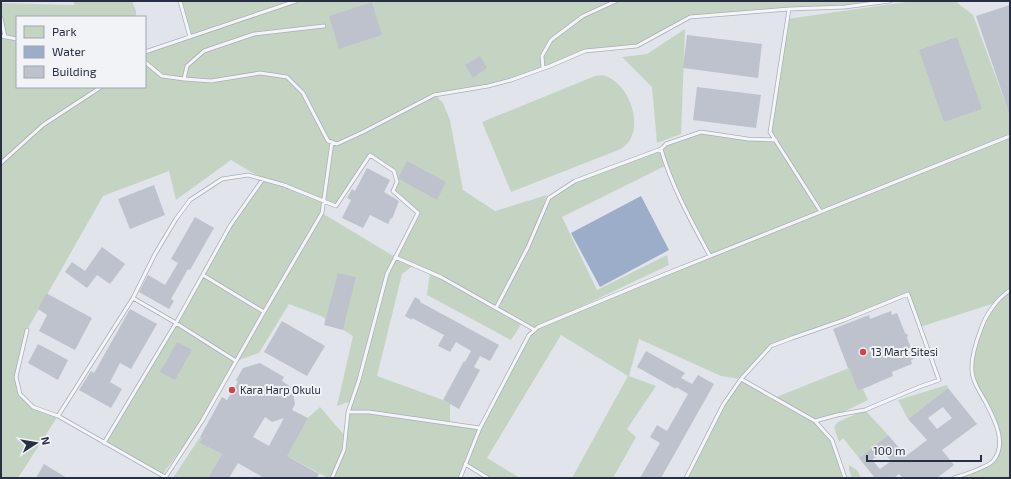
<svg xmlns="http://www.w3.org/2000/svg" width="1011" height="479" font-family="'Exo 2',sans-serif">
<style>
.green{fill:#c5d4c2;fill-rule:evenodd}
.water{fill:#9cadca}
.building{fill:#bec2cd;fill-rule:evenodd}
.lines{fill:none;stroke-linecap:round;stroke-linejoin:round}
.service-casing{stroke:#aaaeb8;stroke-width:4.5}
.service{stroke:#f4f5f8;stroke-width:3}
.poi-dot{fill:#d0454a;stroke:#f1f3f7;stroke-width:1.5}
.labels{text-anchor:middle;stroke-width:4;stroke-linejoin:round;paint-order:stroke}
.poi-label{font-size:11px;fill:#292f42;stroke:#f1f3f7;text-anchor:start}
</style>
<rect width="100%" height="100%" fill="#e1e4ea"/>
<!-- green -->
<path class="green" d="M74,1H132L136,11V17H17V87H145V52L190,36L180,1H890L845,7L690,17L637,46L585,51L511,80L488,86L435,95L443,103L450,120L463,190L495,211L547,195L532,237L549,198L575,181L661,149L666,144L701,132L748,139L775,140L770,132L787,19L913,1H955L973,15L1008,110H1010V478H954L992,462L998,452L999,436L997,424L973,377L972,360L984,320L995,303L920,327L908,294L844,320L771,346L741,379L774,398L849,368L858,391L863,389L868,400L837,415L815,421L832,440L845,478H686L723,405L741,379L721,376L639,339L629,376L656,386L627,429L636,437L613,478H572L628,376L561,335L487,458L520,478H488L466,464L460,478H328L289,457L284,458L308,418L320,407L345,436L351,401L337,406L353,336L321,316L289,304L259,353L236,361L202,421L162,475L104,443L176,323L230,226L263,179L231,160L176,200L169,171L103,196L27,330L16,377L20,394L33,407L58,416L18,478H1V3L74,5ZM370,155L394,171L397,182L393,191L418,213L395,257L322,213L324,202L336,206ZM665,166L709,256L663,275L536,329L538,327L669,265L667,255L597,290L562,217ZM414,265L430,272L427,295L511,340L522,323L534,330L529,335L480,428L450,424V404L443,400L377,376L402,274Z
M685,29L681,134L657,143L652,87L622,57L647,54Z
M602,75C630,81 648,132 621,149L511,192L482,122L595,76Z
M947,385L948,388L908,419L898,400Z
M865,410L888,435L859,458L843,438L839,442L834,427L838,422Z
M200,437L202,438L199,443L222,454L208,478H173Z
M849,465L857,470L861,478H852L849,470Z"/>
<!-- water -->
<path class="water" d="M641,196L669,250L600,287L571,233Z"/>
<!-- building -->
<path class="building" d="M372,2L382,35L339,49L329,16Z
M1010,5V113H1009L976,16Z
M687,35L762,44L758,78L683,68Z
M957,37L982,109L944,122L919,50Z
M480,56L487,68L473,78L465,65Z
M697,87L761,95L756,128L693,120Z
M407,161L446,182L437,200L399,179V176Z
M367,168L390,180L384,192L399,201L392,219L391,218L388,224L370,215L363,228L342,218L351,200L347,198L352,189L355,191Z
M154,185L165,215L130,229L118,199Z
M195,217L214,228L190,270L188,269L171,299L174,301L169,309L139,292L148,275L165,285L178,263L171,259Z
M102,247L125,264L110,284L97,275L87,288L65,272L72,262L85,271Z
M338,273L356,277L343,330L324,325Z
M46,293L92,318L75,350L39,331L47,315L38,309Z
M415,297L420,300V302L499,345L490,361L480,356L474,367L480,370L459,409L443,400L464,361L465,362L471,351L456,342L450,352L438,346L444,335L412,318V320L405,316Z
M130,309L157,324L131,369L120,363L110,382L122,389L111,408L79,390L91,371L94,373Z
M891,311L892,315L897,313L905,333L908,335L907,338L915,358L911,360L912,364L892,372L893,376L858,391L849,368H848L833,329L869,315L870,319Z
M282,321L325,346L307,376L264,352Z
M177,342L192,350L175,380L160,372Z
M38,344L68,360L58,380L28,363Z
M646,351L685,373L681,378L692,384L698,375L714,384L661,478H640L660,443L650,437L657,425L667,431L688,394L676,387V389L637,367Z
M260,363L284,377L282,381L292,388L295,404L292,410L308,418L287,456L319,474L317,478H264L238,463L229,478H208L222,454L199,443L202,438L200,437L222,397L227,400L238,382L236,380L243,368ZM265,417L272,422L284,418L269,446L253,437Z
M948,388L977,424L942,450L954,465L937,478H903L899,474L894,478H875L859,458L888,435L906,456L927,440L908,419ZM943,407L952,418L937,429L928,418ZM883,451L891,461L880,469L872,460Z
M44,464L67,478H36Z"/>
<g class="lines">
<defs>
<path id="service" d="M180,1L190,37
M789,9L770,132L821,212
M1,18L5,37
M1,36L17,39
M145,52L296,1
M145,62L162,76L184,79L211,81L260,73L287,77L303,93L328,141L337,144L363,132L434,95L488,86L511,80L550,66L585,51L637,46L690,17L789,9L845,7L890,1
M543,68L542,56L551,40L583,16L616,1
M184,79L187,66L204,51L254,34L324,26
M1,163L43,125L101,87
M710,256C691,221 672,187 661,149L666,144L701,132L748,139L776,140
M395,257L441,277L535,330
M203,275L264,312
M133,298L155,254L176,219L190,200L222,179L248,175L284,185L336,206L370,155L394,171L397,182L393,191L418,213L387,274L359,380L348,412L344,450L332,478
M496,308L528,247L549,198L575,181L661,149
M27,330L16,377L20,394L33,407L58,416L165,477
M741,379L771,346L792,338L844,320L908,294L939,380L919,387L865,410L837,415L815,421
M348,412H369L480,428
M58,416L133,298L176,323L230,226L263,179
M104,443L176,323L236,361
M465,464L488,478
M165,478L202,421L264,312L322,213L332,142
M460,478L480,428L529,335L538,327L663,275L1010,136
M686,478L723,405L741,379L815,421L832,440L845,478
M954,478C963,475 986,468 993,461C1008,444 994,418 985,401C981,394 975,385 973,377C969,363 976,342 981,329C986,314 997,299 1010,290"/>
</defs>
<!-- service casing -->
<use href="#service" class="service-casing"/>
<!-- service -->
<use href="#service" class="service"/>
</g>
<!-- markers -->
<g class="poi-dot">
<circle cx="863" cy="352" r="4"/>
<circle cx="232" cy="390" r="4"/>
</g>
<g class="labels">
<!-- poi labels -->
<g class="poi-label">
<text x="871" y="356">13 Mart Sitesi</text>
<text x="240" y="394">Kara Harp Okulu</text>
</g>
</g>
<!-- border -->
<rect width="1011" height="479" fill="none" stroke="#292f42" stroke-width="4"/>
<!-- legend -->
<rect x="16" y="16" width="130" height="72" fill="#f1f3f7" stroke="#a1a5af"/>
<rect x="24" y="26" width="20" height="12" fill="#c5d4c2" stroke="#a1a5af"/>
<text x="52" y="36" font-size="12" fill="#292f42">Park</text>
<rect x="24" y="46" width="20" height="12" fill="#9cadca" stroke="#a1a5af"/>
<text x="52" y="56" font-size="12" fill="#292f42">Water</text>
<rect x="24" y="66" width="20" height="12" fill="#bec2cd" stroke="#a1a5af"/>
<text x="52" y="76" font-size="12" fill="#292f42">Building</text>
<!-- north arrow -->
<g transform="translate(36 443) rotate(78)" stroke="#f1f3f7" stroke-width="3" paint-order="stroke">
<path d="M0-3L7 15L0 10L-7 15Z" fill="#292f42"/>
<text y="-6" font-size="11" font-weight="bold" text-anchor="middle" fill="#292f42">N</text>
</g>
<!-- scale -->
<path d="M867 455v6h114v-6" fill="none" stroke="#292f42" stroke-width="2"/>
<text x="873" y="455" font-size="12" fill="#292f42" stroke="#f1f3f7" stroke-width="3" paint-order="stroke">100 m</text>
</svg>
